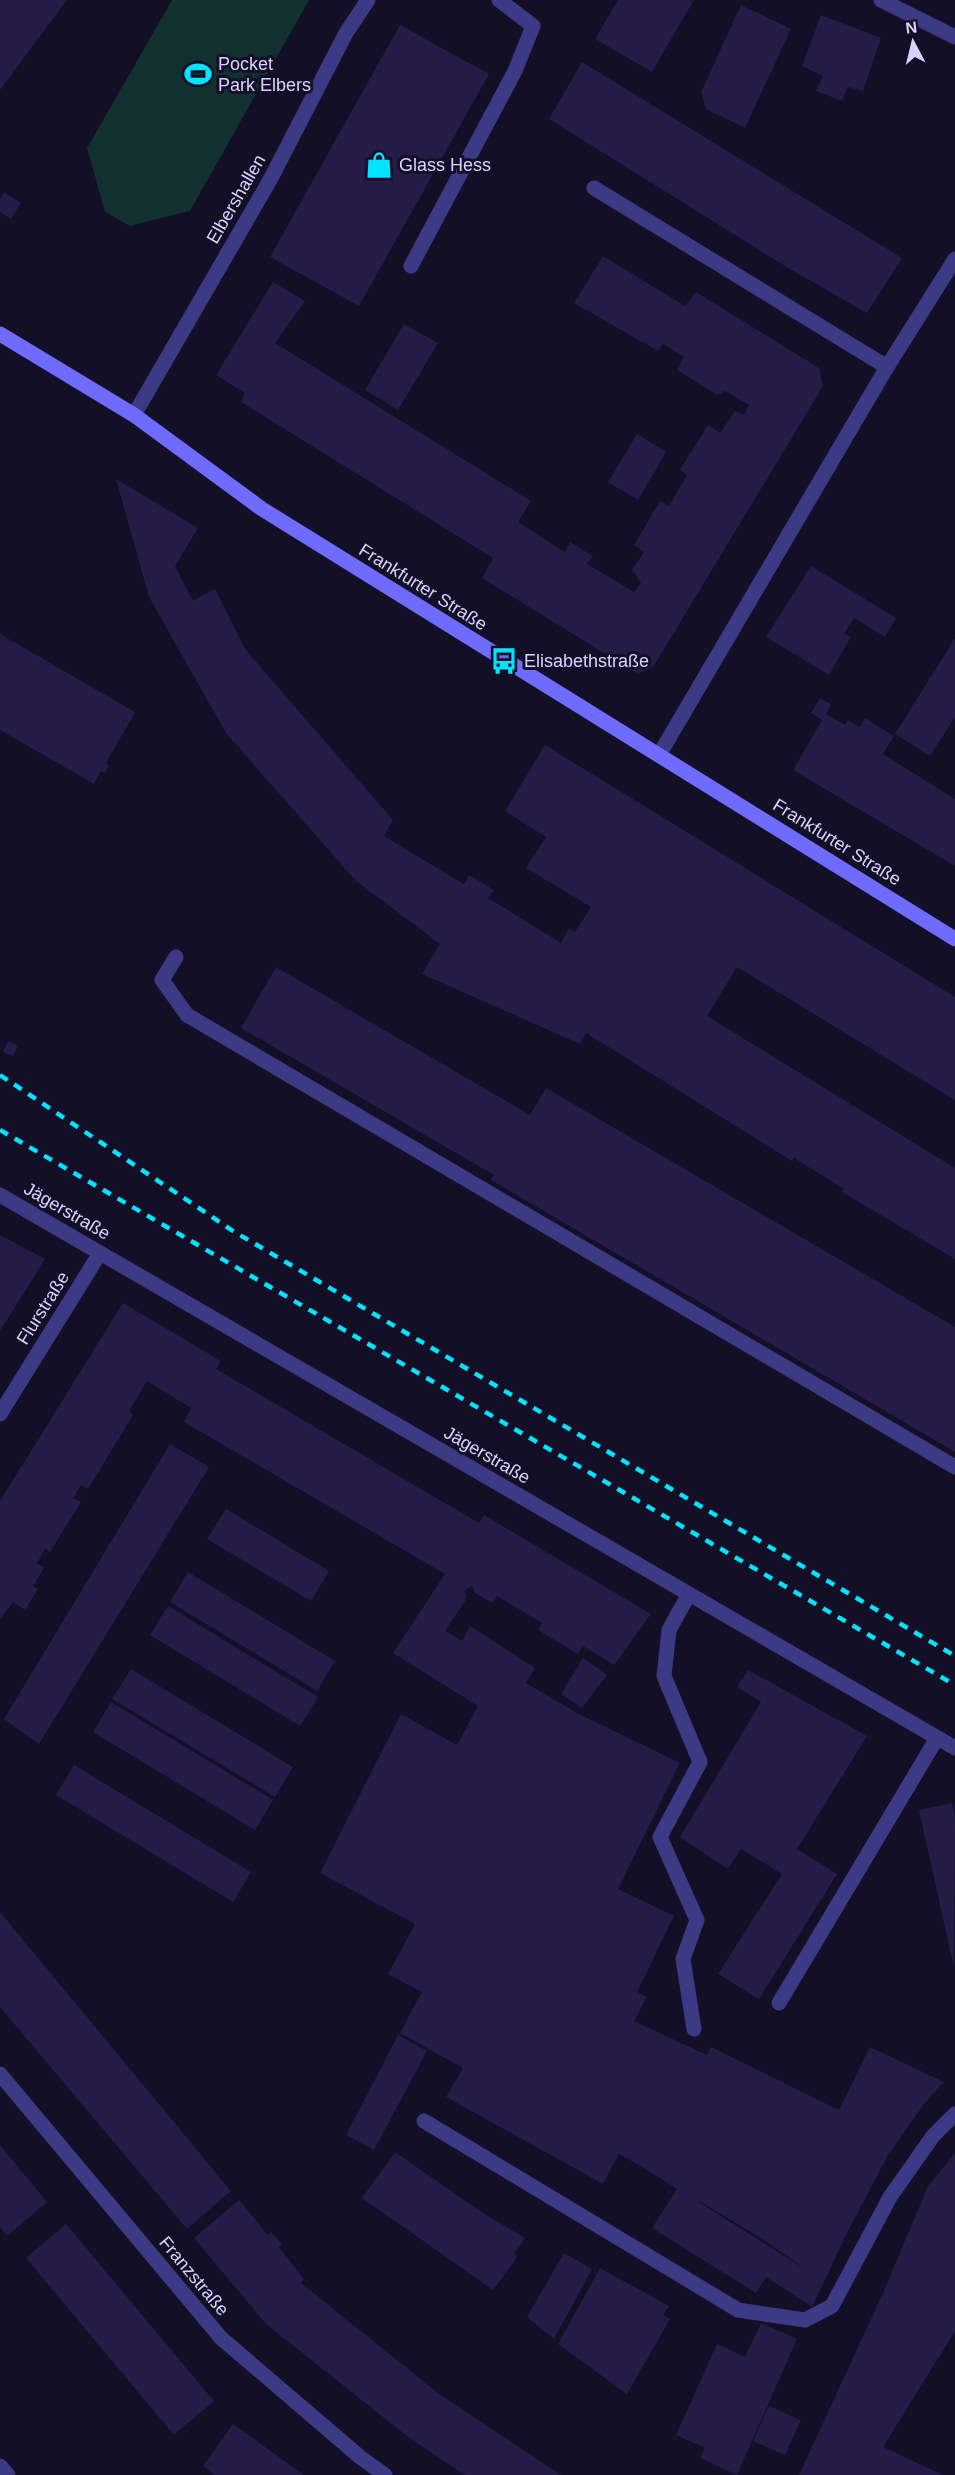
<svg xmlns="http://www.w3.org/2000/svg" width="955" height="2475" font-family="Helvetica,sans-serif">
<style>
.green{fill:#12302f}
.building{fill:#241b47;fill-rule:evenodd}
.lines{fill:none;stroke-linecap:round;stroke-linejoin:round}
.lane{stroke:#3d3a85;stroke-width:15}
.street{stroke:#3d3a85;stroke-width:15}
.secondary{stroke:#6f6bff;stroke-width:15}
.rail{stroke:#00e5ff;stroke-width:4.5;stroke-dasharray:9 8;stroke-linecap:butt}
.labels{text-anchor:middle;stroke-width:6;stroke-linejoin:round;paint-order:stroke}
.poi-label{font-size:18px;fill:#d9d4ff;stroke:#130f26;text-anchor:start}
.street-label{font-size:18px;fill:#d9d4ff;stroke:#130f26}
</style>
<rect width="100%" height="100%" fill="#130f26"/>
<!-- green -->
<path class="green" d="M172,0H309L190,211L130,226L105,212L87,148Z"/>
<!-- building -->
<path class="building" d="M0,0H67L0,90Z
M618,0H694L652,72L595,39Z
M741,5L791,29L745,128L706,109L701,92Z
M821,15L881,38L863,91L848,87L842,101L816,91L823,76L802,66Z
M400,25L489,74L359,306L270,257Z
M582,62L902,258L867,313L785,266L549,119Z
M4,192L21,203L11,219L0,212V199Z
M603,256L685,306L696,292L819,368L823,386L655,664L648,670L638,673L633,671L482,578L493,558L241,402L245,393L216,375L273,282L305,301L275,343L531,501L518,522L565,552L570,542L593,556L587,564L634,592L641,583L632,570L644,552L634,545L660,501L669,506L687,475L680,470L708,425L720,433L735,411L744,415L749,405L725,391L717,395L677,370L684,357L663,344L658,351L574,303Z
M404,324L438,343L398,410L365,390Z
M637,434L666,452L638,500L608,482Z
M116,479L198,528L175,566L193,601L215,589L245,649L393,820L384,836L464,884L469,875L494,890L488,898L561,943L569,928L575,932L591,907L526,868L546,837L505,811L545,745L955,997V1100L737,967L707,1016L955,1168V1259L842,1192L844,1189L794,1158L792,1161L586,1033L580,1044L422,974L440,944L356,881L226,733L149,597Z
M811,566L896,618L885,637L854,618L844,634L851,637L829,675L766,637Z
M0,634L135,712L106,763L109,766L105,773L101,771L94,784L0,730Z
M955,638V717L930,756L895,734Z
M820,698L831,704L826,714L845,725L848,720L860,727L865,718L894,736L883,754L955,799V866L793,770L822,720L811,713Z
M276,967L530,1115L546,1088L955,1327V1452L491,1180L494,1175L241,1028Z
M8,1041L18,1046L13,1056L3,1052Z
M0,1235L45,1259L0,1331Z
M123,1303L221,1361L216,1369L479,1523L484,1515L651,1614L614,1665L583,1646L578,1654L538,1630L542,1623L497,1596L492,1603L475,1593L472,1586L464,1591L467,1598L445,1631L462,1641L470,1626L535,1668L526,1683L577,1713L680,1763L618,1889L674,1916L637,1992L647,1997L634,2021L707,2055L711,2047L839,2110L870,2047L944,2082L924,2104L888,2155L847,2233L812,2307L766,2277L756,2293L652,2228L677,2189L649,2171L619,2154L603,2184L446,2097L463,2068L400,2033L422,1992L388,1974L415,1924L320,1873L401,1714L457,1745L478,1706L393,1653L445,1574L184,1422L191,1408L147,1381L129,1411L133,1415L88,1489L81,1485L73,1498L81,1502L50,1552L45,1549L37,1563L44,1568L33,1586L38,1589L25,1610L13,1602L0,1620V1501ZM699,2201L761,2238L808,2271L699,2202Z
M170,1444L209,1467L39,1744L4,1719Z
M226,1509L329,1571L311,1601L207,1539Z
M188,1572L335,1661L317,1691L170,1602Z
M168,1606L318,1697L300,1726L150,1635Z
M583,1658L607,1675L582,1708L561,1694Z
M131,1669L293,1767L275,1797L112,1699Z
M748,1670L867,1736L797,1849L837,1874L759,1999L718,1974L782,1874L741,1849L728,1869L680,1837L761,1702L737,1687Z
M111,1702L273,1800L255,1830L93,1732Z
M74,1765L251,1872L233,1902L56,1795Z
M952,1803L955,1817L954,1968L919,1810Z
M0,1912L231,2191L187,2229L0,2007Z
M398,2035L427,2051L374,2150L346,2135Z
M0,2145L47,2202L7,2236L0,2227Z
M395,2152L483,2213L525,2238L514,2254L517,2256L514,2262L493,2290L362,2198Z
M955,2153V2331L883,2447L943,2475H799L883,2293L928,2186Z
M239,2200L268,2235L271,2232L282,2244L279,2247L304,2279L301,2283L438,2393L561,2475H465L407,2436L266,2324L194,2238Z
M66,2224L214,2401L174,2435L26,2258Z
M564,2253L592,2269L554,2339L527,2317Z
M600,2268L669,2306L663,2315L670,2319L627,2394L558,2344Z
M761,2323L797,2339L737,2475L700,2458L705,2448L676,2435L717,2344L745,2357Z
M769,2406L801,2420L785,2455L753,2441Z
M233,2424L304,2475H215L203,2466Z"/>
<g class="lines">
<!-- lane -->
<path class="lane" d="M881,0L955,37
M411,266L515,71L533,26L499,0
M887,367L955,259
M176,957L162,980L187,1015L955,1467
M689,1594L669,1630L664,1676L700,1762L660,1837L697,1920L683,1959L694,2029
M779,2003L937,1738
M424,2121L738,2310L805,2320L832,2306L890,2197L933,2136L955,2114
M0,2466L8,2475"/>
<!-- street -->
<path class="street" d="M594,188L887,367L659,755
M134,415L270,180L346,33L368,0
M0,1195L955,1748
M0,1414L100,1253
M0,2074L221,2338L360,2457L385,2475"/>
<!-- secondary -->
<path class="secondary" d="M0,334L134,415L262,509L955,939"/>
<!-- rail -->
<path class="rail" d="M0,1075L233,1231L955,1656
M0,1130L955,1685"/>
</g>
<!-- icons -->
<defs>
<symbol id="stadium-bare" viewBox="-9 -9 18 18"><path d="M0-5a6.5 5 0 1 0 0 10a6.5 5 0 1 0 0-10ZM-3.5-1.8h7v3.6h-7Z" fill="#00e5ff" stroke="#130f26" stroke-width="2.5" paint-order="stroke"/></symbol>
<symbol id="shop-bare" viewBox="-9 -9 18 18"><path d="M-5-2.5h2.3a2.7 3.5 0 0 1 5.4 0H5L5.5 6h-11ZM-1.5-2.5h3a1.5 2.3 0 0 0-3 0Z" fill="#00e5ff" stroke="#130f26" stroke-width="2.5" paint-order="stroke"/></symbol>
<symbol id="bus-bare" viewBox="-9 -9 18 18"><path d="M-5-6H5V4H4V6H2V4H-2V6H-4V4H-5ZM-3.5-4V0h7V-4ZM-3.5 1.2v1.5H-2V1.2ZM2 1.2v1.5H3.5V1.2Z" fill="#00e5ff" stroke="#130f26" stroke-width="2.5" paint-order="stroke"/></symbol>
</defs>
<g fill-rule="evenodd">
<use href="#stadium-bare" x="179" y="55" width="38" height="38"/>
<use href="#shop-bare" x="360" y="146" width="38" height="38"/>
<use href="#bus-bare" x="485" y="642" width="38" height="38"/>
</g>
<g class="labels">
<!-- poi labels -->
<g class="poi-label">
<text x="218" y="70">Pocket<tspan x="218" dy="21">Park Elbers</tspan></text>
<text x="399" y="171">Glass Hess</text>
<text x="524" y="667">Elisabethstraße</text>
</g>
<!-- street labels -->
<g class="street-label">
<text transform="translate(236 199) rotate(-60)" y="6">Elbershallen</text>
<text transform="translate(423 587) rotate(32)" y="6">Frankfurter Straße</text>
<text transform="translate(837 842) rotate(32)" y="6">Frankfurter Straße</text>
<text transform="translate(67 1211) rotate(30)" y="6">Jägerstraße</text>
<text transform="translate(43 1308) rotate(-58)" y="6">Flurstraße</text>
<text transform="translate(487 1455) rotate(30)" y="6">Jägerstraße</text>
<text transform="translate(194 2276) rotate(50)" y="6">Franzstraße</text>
</g>
</g>
<!-- north arrow -->
<g transform="translate(913 42) rotate(353)" stroke="#130f26" stroke-width="4.5" paint-order="stroke">
<path d="M0-4.5L10 22L0 15L-10 22Z" fill="#d9d4ff"/>
<text y="-9" font-size="16" font-weight="bold" text-anchor="middle" fill="#d9d4ff">N</text>
</g>
</svg>
